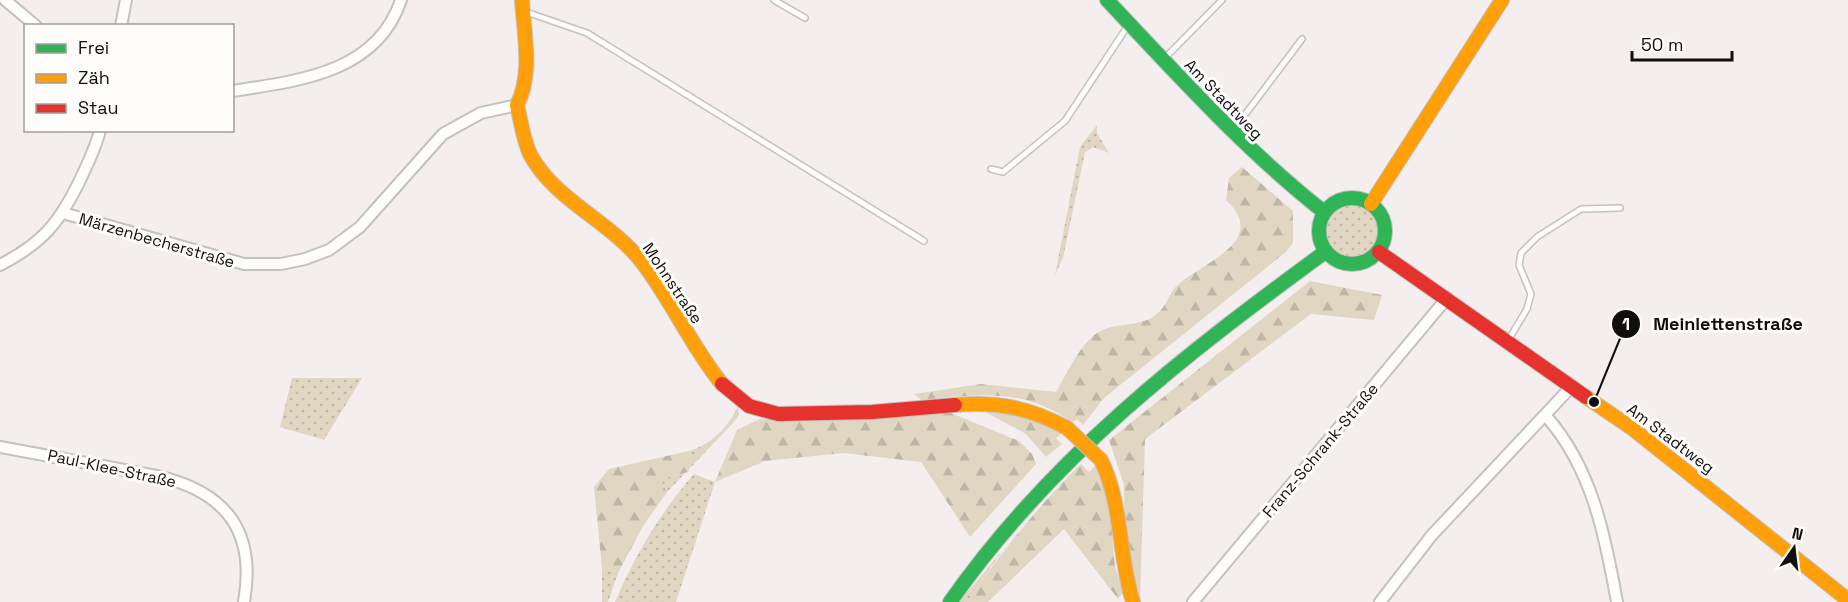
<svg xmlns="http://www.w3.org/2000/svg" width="1848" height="602" font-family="'Space Grotesk',sans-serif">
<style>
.green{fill:url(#green-dots)}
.forest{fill:url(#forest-firs)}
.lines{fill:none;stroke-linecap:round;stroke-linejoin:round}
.lane-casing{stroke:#c5c1c0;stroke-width:8}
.street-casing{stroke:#c5c1c0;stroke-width:14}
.fast-casing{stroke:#c5c1c0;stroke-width:16}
.slow-casing{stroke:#c5c1c0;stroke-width:16}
.jam-casing{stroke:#c5c1c0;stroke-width:16}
.lane{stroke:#fdfdfc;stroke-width:5}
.street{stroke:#fdfdfc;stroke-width:10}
.fast{stroke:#30b455;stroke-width:14}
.slow{stroke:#ff9f0a;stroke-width:14}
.jam{stroke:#e5322d;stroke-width:14}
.slow-bridge-casing{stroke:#c5c1c0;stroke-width:16;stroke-linecap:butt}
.slow-bridge{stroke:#ff9f0a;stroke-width:14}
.labels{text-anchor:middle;stroke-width:6;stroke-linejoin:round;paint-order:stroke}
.street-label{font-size:16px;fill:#110f0e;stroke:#fffdfc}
.leader{fill:none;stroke:#110f0e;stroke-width:2}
.callout-dot{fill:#110f0e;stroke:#fffdfc;stroke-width:2}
.mark-label{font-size:18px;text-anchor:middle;font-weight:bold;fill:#fff}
.callout-label{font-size:18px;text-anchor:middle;font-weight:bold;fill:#110f0e;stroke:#fffdfc;stroke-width:6;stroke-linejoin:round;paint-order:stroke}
</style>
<defs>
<pattern id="green-dots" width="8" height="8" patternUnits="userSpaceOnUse" patternTransform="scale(1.5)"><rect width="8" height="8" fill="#e1d6c2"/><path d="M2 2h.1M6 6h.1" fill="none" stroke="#c0b6a6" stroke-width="1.8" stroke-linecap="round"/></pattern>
<pattern id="forest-firs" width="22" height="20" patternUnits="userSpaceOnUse" patternTransform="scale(1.5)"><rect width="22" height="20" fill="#e1d6c2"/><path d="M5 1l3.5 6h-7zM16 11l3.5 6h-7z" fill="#c0b6a6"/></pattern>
</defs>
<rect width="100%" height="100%" fill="#f4efee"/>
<!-- green -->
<path class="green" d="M1097,125V133L1109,153L1093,147L1085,152L1063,258L1055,275L1080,147Z
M1325 232a27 27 0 1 1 54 0a27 27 0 1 1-54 0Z
M292,378H362L324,440L280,427Z
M738,406L739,415L733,423L667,492L660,479L688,472L692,460L689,451C711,445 729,426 738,406Z
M694,474L715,482L676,602H615C635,555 660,513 694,474Z
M1003,550L967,602H959Z
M602,568L618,573L608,602H602Z"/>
<!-- forest -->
<path class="forest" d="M1242,167L1293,211V243L1286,252L1104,398L1083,425L1077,419L1072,423C1027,387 974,394 921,400L914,394L981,384L1056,392C1066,375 1077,351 1091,338C1108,321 1133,328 1151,318C1165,310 1166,300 1174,289C1193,265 1273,244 1226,200L1229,178Z
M1310,281L1382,295L1374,320L1311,314L1145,439L1140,602L1125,551L1124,485L1109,440Z
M941,409L1019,441L1032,454L1036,464L970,537L921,462L843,453L765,461L715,482L737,430L760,419L882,416Z
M980,409L1036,418L1062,433L1056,438L1062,444L1046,457L1026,434Z
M689,451L692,460L688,472L660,479L667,492L643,526L618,573L602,568L594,487L609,469Z
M1081,464L1089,472L1095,466L1108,491L1115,567L1123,592L1118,599L1064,529L988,602H967C1001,552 1038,506 1081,464Z"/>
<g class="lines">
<defs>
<path id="lane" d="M774,0L805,18
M526,12L587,33L924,241
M1164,59L1222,0
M1235,133L1244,116L1302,39
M991,169L1003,172L1065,121L1127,27
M1509,339L1527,309L1531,294L1519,265L1521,253L1537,237L1581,209L1620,208"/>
<path id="street" d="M5,0L36,26
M121,26L126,0
M232,91C298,81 377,73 401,0
M63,213L244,264H281L305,259L329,250L360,227L443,134L481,113L517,105
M0,265C43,243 60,222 81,178C88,163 96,147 100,130
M1546,416C1592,468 1605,535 1617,602
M0,447L162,477C228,494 256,533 244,602
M1193,602L1447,298
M1380,602L1432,535L1572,386"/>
<path id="fast" d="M1107,0C1177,74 1244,149 1324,212
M1319 231a33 33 0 1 1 66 0a33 33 0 1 1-66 0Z
M950,602C1052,457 1183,356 1325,252"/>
<path id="slow" d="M522,0C524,34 533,74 517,105C521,121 523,139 530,154C554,200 610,221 642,262C672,301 691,346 722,384
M1371,204L1502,0
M1586,397L1633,429L1848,600
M955,405C997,401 1030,408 1067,428
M1101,460C1123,505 1118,555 1133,602"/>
<path id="jam" d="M1379,252L1586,397
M722,384L749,406L778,414L872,412L955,405"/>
</defs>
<!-- lane casing -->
<use href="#lane" class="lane-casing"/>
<!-- street casing -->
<use href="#street" class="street-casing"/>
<!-- fast casing -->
<use href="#fast" class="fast-casing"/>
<!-- slow casing -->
<use href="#slow" class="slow-casing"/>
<!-- jam casing -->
<use href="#jam" class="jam-casing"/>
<!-- lane -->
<use href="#lane" class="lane"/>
<!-- street -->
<use href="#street" class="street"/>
<!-- fast -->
<use href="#fast" class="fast"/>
<!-- slow -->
<use href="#slow" class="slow"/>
<!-- jam -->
<use href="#jam" class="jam"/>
<defs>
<path id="slow-bridge" d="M1067,428L1101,460"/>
</defs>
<!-- slow-bridge casing -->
<use href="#slow-bridge" class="slow-bridge-casing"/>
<!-- slow-bridge -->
<use href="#slow-bridge" class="slow-bridge"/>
</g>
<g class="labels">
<!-- street labels -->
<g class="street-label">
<text transform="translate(1224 99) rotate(46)" y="6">Am Stadtweg</text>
<text transform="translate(157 240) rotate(16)" y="6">Märzenbecherstraße</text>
<text transform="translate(673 283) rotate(56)" y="6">Mohnstraße</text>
<text transform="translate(1671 438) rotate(37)" y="6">Am Stadtweg</text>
<text transform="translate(1320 450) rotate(-50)" y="6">Franz-Schrank-Straße</text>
<text transform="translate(112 468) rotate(12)" y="6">Paul-Klee-Straße</text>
</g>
</g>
<!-- callouts -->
<path class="leader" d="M1594 402L1626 324"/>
<g class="callout-dot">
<circle cx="1594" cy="402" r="6"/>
<circle cx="1626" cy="324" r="15"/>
</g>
<g class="mark-label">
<text x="1626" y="330">1</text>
</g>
<g class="callout-label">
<text x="1728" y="330">Meinlettenstraße</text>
</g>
<!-- legend -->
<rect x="24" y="24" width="210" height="108" fill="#fffdfc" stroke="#a09e9d" stroke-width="1.5"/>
<rect x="36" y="44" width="30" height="9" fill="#30b455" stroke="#a09e9d" stroke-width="1.5"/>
<text x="78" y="54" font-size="18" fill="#110f0e">Frei</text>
<rect x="36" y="74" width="30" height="9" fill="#ff9f0a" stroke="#a09e9d" stroke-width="1.5"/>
<text x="78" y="84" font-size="18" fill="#110f0e">Zäh</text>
<rect x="36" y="104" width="30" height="9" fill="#e5322d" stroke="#a09e9d" stroke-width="1.5"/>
<text x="78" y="114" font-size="18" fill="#110f0e">Stau</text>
<!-- north arrow -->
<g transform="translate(1794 548) rotate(14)" stroke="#fffdfc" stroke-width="4.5" paint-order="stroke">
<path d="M0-4.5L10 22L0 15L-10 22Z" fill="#110f0e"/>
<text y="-9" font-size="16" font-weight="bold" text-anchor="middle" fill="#110f0e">N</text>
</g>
<!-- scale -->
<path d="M1632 51v9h100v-9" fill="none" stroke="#110f0e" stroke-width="3"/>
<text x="1641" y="51" font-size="18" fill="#110f0e" stroke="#fffdfc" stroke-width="4.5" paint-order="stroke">50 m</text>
</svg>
